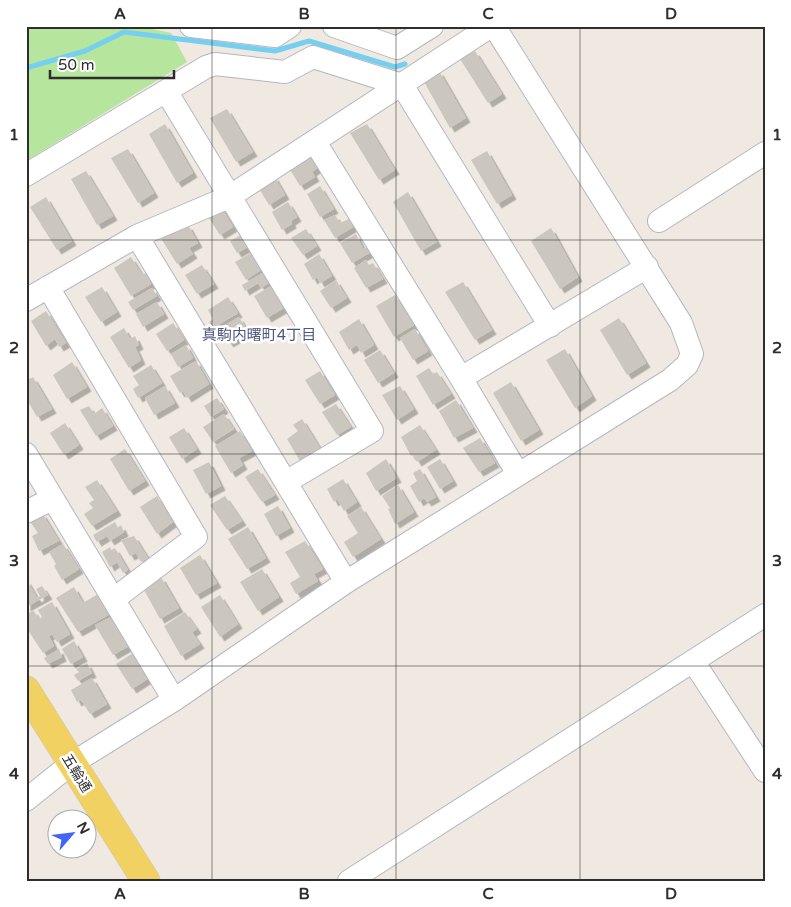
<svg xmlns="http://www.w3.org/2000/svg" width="791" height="907" font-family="'Varela Round','Noto Sans JP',sans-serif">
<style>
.green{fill:#b6e59e}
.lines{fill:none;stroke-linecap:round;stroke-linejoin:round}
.stream{stroke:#75cff0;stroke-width:5}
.building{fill:#cbc7bf;filter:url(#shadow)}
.minor-casing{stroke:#b4b7c1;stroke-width:24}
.major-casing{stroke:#c9c9c9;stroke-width:29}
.minor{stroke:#fff;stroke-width:22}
.major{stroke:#f2d163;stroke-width:28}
.grid{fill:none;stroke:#2e2e2e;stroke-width:1;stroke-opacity:0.55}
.labels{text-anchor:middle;stroke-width:5;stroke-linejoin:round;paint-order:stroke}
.street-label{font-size:14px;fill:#2e2e2e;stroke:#fff}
.neighbourhood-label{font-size:15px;fill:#4d5680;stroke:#fff}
.neatline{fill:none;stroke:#2e2e2e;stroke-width:2}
.grid-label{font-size:16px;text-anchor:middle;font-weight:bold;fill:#2e2e2e}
</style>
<defs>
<filter id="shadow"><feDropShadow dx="4.5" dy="4.5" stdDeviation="0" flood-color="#0004"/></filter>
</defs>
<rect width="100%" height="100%" fill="#efe9e1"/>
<!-- green -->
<path class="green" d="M26,26H138L171,33L187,62L26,161Z"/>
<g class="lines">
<!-- stream -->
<path class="stream" d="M26,68L85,51L124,32L275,51L309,41L395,67L405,64"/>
</g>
<!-- building -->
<path class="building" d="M475,51L502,94L488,103L460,59Z
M439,71L466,118L450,128L423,80Z
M227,109L253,152L236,162L210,118Z
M165,124L193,173L177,183L149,134Z
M367,124L395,170L379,180L350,133Z
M128,149L154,193L138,203L111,158Z
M306,151L317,168L312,172L315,177L300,186L286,163Z
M487,151L512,195L497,204L471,160Z
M86,171L113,216L97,225L71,179Z
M274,176L285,195L269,205L257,185Z
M320,186L334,209L320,217L307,194Z
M408,192L437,242L421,251L393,202Z
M46,197L72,241L57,250L30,207Z
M288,202L297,217L291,221L292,224L282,230L272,212Z
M219,204L233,227L220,235L205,212Z
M335,215L340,223L349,219L353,227L335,238L324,220Z
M188,225L198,243L189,248L193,254L177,264L159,235Z
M551,228L578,277L560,289L531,241Z
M306,229L317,246L303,255L291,238Z
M356,234L363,249L368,247L371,252L352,263L340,243Z
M241,235L248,247L237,253L230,241Z
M251,253L261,270L246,280L235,262Z
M319,254L332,276L320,283L317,277L313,280L304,264Z
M131,257L142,275L146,273L151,284L131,296L114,268Z
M366,260L369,265L373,263L383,279L366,288L354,268Z
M202,265L214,284L197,294L185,275Z
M266,271L272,281L261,288L258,283L245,291L242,285Z
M336,280L347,298L331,308L320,291Z
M463,282L492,330L475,340L445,292Z
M271,286L284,308L267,318L254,296Z
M102,287L117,312L101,322L85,297Z
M152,288L157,296L133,310L128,302Z
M395,295L414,325L394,337L376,306Z
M228,297L238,313L213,328L209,322L213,319L208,310Z
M157,302L164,314L143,327L136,314Z
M46,311L66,343L59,347L55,339L46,346L31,321Z
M239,317L248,332L229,343L220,328Z
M619,318L646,363L627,375L600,330Z
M359,319L374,345L361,353L357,345L349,350L339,332Z
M173,323L184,340L167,351L156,334Z
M124,328L130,339L135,336L139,345L135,347L141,360L129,368L110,337Z
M415,329L428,351L413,360L400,338Z
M186,345L193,358L178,367L171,354Z
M565,349L592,396L575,408L546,360Z
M380,350L394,373L378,383L364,360Z
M196,361L209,384L187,398L183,391L180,393L170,376Z
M72,362L87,387L67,399L53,375Z
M151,365L162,383L138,398L133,389L139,385L133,376Z
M429,368L433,374L437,372L451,394L433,405L416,376Z
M320,371L335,395L320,404L305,380Z
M33,377L52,409L37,417L26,398V381Z
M511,382L539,430L521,441L493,393Z
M165,386L175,403L154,415L145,398Z
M400,386L414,409L397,420L382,395Z
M217,398L224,409L211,417L204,406Z
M456,400L473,428L454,438L439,411Z
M336,404L351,427L337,435L322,412Z
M89,406L94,414L102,408L113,426L96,436L80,410Z
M224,414L234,429L213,442L203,427Z
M302,419L321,450L301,463L287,439L298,431L293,425Z
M65,423L79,445L64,455L50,433Z
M420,425L436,450L417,462L413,455L411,456L401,437Z
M184,428L197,449L182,459L169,437Z
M240,431L252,451L239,458L243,465L231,473L215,446Z
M480,438L495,463L479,472L463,448Z
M125,449L145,481L129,491L110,459Z
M386,459L397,478L376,491L366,473Z
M440,459L453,481L440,489L427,467Z
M209,462L221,486L206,494L193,470Z
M258,469L275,495L262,502L245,477Z
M420,469L436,497L427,502L424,498L419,502L410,486L417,481L413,473Z
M343,479L357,502L344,511L337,499L334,502L327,489Z
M97,480L117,511L92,526L84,514L93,508L89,503L94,500L85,487Z
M398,485L414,512L395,524L388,509L390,508L382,496Z
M157,496L173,522L157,534L140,507Z
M225,496L242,521L227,530L210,505Z
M278,506L290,528L276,536L264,514Z
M361,507L381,539L353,557L344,542L358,533L347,516Z
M42,513L59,541L39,551L32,536L38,533L29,520Z
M115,522L118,528L121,525L124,532L110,541L107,536L97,542L93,535Z
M248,527L266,558L247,569L228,539Z
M134,536L148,558L141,562L136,553L130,556L121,540Z
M305,541L323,569L314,574L318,581L296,594L290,583L300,577L285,552Z
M63,544L79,569L62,580L54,566L56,564L49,552Z
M110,547L111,550L115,548L128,570L123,573L117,562L110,567L102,552Z
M200,555L217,583L196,595L180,568Z
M262,569L279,597L258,611L240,582Z
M161,577L179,608L160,619L143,588Z
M26,579L37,598L40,596L36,589L42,586L48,595L26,607Z
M74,587L83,603L98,594L110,614L78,632L56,598Z
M220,595L238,624L220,637L201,607Z
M52,602L70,634L57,642L52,634L49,636L54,646L43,653L26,627V616L33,610L39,619L42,617L38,610Z
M185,612L197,629L192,632L200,644L181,656L164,626Z
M113,616L129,646L113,655L95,625Z
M74,641L83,657L71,664L62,649Z
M59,649L62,657L48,664L44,658Z
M133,653L149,678L132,689L116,664Z
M87,663L92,673L78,681L74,675L79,672L76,669Z
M92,678L107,704L90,714L81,700L77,702L71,690Z"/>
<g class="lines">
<defs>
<path id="minor" d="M191,26L275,36L290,26
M334,26L397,48L432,26
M166,91L372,431L286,482
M315,142L461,378L518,474
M26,175L206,67L215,64L285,72L313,57L402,85L550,326
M659,221L765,153
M137,236L346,582
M48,287L196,537L114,599
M26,300L137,236L229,197L491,26
M461,378L647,267
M26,454L174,700
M26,512L52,499
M693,661L765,771
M26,800L71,764L174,700L346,582L670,380L687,365L692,354L681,323L494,26
M349,881L765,615"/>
<path id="major" d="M26,690L146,881"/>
</defs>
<!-- minor casing -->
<use href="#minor" class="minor-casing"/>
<!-- major casing -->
<use href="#major" class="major-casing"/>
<!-- minor -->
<use href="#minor" class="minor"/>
<!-- major -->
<use href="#major" class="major"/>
</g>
<!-- grid -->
<path class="grid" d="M212,26V881M396,26V881M580,26V881M26,240H765M26,454H765M26,666H765"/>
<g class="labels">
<!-- street labels -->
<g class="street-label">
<text transform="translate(77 773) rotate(58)" y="5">五輪通</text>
</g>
<!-- neighbourhood labels -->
<g class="neighbourhood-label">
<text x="259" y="340">真駒内曙町4丁目</text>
</g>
</g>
<!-- border -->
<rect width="791" height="907" fill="none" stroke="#ffffff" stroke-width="55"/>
<!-- north arrow -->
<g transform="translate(72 834) rotate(62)"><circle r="24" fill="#ffffff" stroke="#ababab"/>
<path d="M0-4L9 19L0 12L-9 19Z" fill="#4264fb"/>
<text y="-8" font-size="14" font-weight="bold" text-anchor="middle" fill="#2e2e2e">N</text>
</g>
<!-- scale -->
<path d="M50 70v8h124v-8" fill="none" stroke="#2e2e2e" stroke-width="2.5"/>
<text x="58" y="70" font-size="15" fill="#2e2e2e" stroke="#ffffff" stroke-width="4" paint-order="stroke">50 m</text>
<rect x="28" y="28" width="736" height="852" class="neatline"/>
<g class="grid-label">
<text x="120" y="19">A</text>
<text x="304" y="19">B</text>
<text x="488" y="19">C</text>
<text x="671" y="19">D</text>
<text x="14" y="140">1</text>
<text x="777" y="140">1</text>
<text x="14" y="353">2</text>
<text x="777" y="353">2</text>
<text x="14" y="566">3</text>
<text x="777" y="566">3</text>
<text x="14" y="779">4</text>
<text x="777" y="779">4</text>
<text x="120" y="899">A</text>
<text x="304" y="899">B</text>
<text x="488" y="899">C</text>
<text x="671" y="899">D</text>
</g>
</svg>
